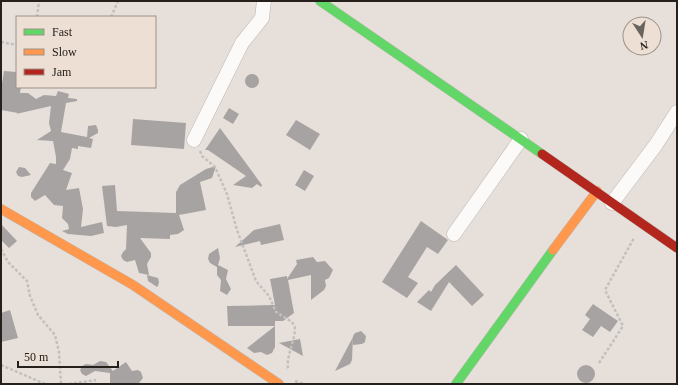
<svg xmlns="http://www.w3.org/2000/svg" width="678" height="385" font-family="Georgia,serif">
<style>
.building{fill:#a7a3a3}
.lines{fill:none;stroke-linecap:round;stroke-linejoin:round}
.street-casing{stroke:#bdb7b3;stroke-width:15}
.fast-casing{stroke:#bdb7b3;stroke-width:10}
.slow-casing{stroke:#bdb7b3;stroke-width:10}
.jam-casing{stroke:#bdb7b3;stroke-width:10}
.path{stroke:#c2c0be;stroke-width:2.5;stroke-dasharray:3 2;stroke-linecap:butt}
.street{stroke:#fbfaf9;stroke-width:14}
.fast{stroke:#63d668;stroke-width:9}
.slow{stroke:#ff974d;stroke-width:9}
.jam{stroke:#b3261e;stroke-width:9}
</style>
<rect width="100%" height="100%" fill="#e7e0da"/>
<!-- building -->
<path class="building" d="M4,71L17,72V87H21L20,93H28L36,99L44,95L56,96L58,91L69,94L68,98L77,99V101L66,103L61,132L87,137L88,126L96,125L98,130V133L89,138L93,139L91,148L78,146V149L72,148L70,159L63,170L72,173L66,190L79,188L83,209L81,227L102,222L104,233L91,236L68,234L62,231L69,229L68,224L62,218L63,206L54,205L45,195L35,201L31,197V193L50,163L56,164V157L53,141L37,140L51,131L49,123L51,106L16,114L18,113L1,110V90Z
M245 81a7 7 0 1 1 14 0a7 7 0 1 1-14 0Z
M229,108L239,114L233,124L223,118Z
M133,119L186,123L184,149L131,145Z
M296,120L320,134L310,150L286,135Z
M220,128L262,185L261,187L257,184L252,188L233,185L246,176L208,150H205Z
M216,166L212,178L200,182L206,210L179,215L184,230L178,234L170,235V239L140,238L151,253V257L147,264L149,275L139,273L135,260L127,262L123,260L121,256L123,252L126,249L127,225L116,227L107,226L102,186L115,185L117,211L176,213V192L180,185L206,169Z
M19,167L25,168L31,175L22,177L18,176L16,172Z
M304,170L314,176L305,191L295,185Z
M421,221L448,240L438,254L427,247L408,277L418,283L407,298L382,282Z
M1,224L17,241L9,248L1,240Z
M280,224L284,240L261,245L260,241L235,247L254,230Z
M218,248L220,258L218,265L228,270L226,279L231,289L227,295L220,291L221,280L217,275V267L210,263L208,259L209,254Z
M313,257L317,262L325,261L333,270L329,278L325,280L326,286L324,290L311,300V275L288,280L294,313L283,321H275V326H228L227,306L275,305L270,279L287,276V279L297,264L296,260Z
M456,265L484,295L472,306L449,282L431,311L417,302L429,290L431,292L435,285Z
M147,275L158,278L159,282L158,286L157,287L148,281Z
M593,304L618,321L610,332L601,326L593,337L582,330L590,319L585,315Z
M10,310L18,338L1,342V313Z
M275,326V347L272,353L267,355L261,352L254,353L247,348Z
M361,331L366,336L365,342L362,344L353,345V336L355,333Z
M353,337L352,360L350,364L335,371Z
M300,339L303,356L279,343Z
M100,361L106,362L113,371L126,362L132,371L138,370L141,372L143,378L139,383L110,384V373L95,371L86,376L82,374L80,370L82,366L86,364L93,365Z
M577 374a9 9 0 1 1 18 0a9 9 0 1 1-18 0Z"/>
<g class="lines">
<defs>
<path id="street" d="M194,140L242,43L262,18L264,1
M612,203L655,146L677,112
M454,234L521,139"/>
<path id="fast" d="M320,1L542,154
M456,384L553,250"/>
<path id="slow" d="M1,209L133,285L279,384
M553,250L597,191"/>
<path id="jam" d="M542,154L677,248"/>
</defs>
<!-- street casing -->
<use href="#street" class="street-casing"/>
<!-- fast casing -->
<use href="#fast" class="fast-casing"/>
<!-- slow casing -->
<use href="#slow" class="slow-casing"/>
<!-- jam casing -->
<use href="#jam" class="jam-casing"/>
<!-- path -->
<path class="path" d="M37,17L39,1
M111,17L118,1
M1,42L17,45
M200,151L202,156L215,167L227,194L237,230L256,281L269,296L276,312L292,322L295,327C295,342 286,355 288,370
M1,249L8,262L27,281L30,296L38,315L55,335L59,352L61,384
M599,363L623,326L605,290L634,238
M1,365L45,384
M295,381L304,384
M69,384L96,380"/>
<!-- street -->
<use href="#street" class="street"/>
<!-- fast -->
<use href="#fast" class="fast"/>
<!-- slow -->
<use href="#slow" class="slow"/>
<!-- jam -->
<use href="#jam" class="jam"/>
</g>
<!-- border -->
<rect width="678" height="385" fill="none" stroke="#25201c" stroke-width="4"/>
<!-- legend -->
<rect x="16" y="16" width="140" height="72" fill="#eddfd4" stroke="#9d938a"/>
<rect x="24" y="29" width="20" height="6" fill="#63d668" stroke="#9d938a"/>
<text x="52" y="36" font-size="12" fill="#25201c">Fast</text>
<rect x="24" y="49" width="20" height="6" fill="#ff974d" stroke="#9d938a"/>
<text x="52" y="56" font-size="12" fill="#25201c">Slow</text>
<rect x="24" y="69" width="20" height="6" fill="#b3261e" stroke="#9d938a"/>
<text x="52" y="76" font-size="12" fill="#25201c">Jam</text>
<!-- north arrow -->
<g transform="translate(642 36) rotate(168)"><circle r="19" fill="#eddfd4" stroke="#9d938a"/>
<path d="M0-3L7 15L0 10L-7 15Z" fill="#69635e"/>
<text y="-6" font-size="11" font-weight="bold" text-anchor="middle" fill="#25201c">N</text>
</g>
<!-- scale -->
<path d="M18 361v6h100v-6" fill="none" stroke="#25201c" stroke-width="2"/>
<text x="24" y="361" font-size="12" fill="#25201c" stroke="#eddfd4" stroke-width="3" paint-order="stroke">50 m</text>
</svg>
